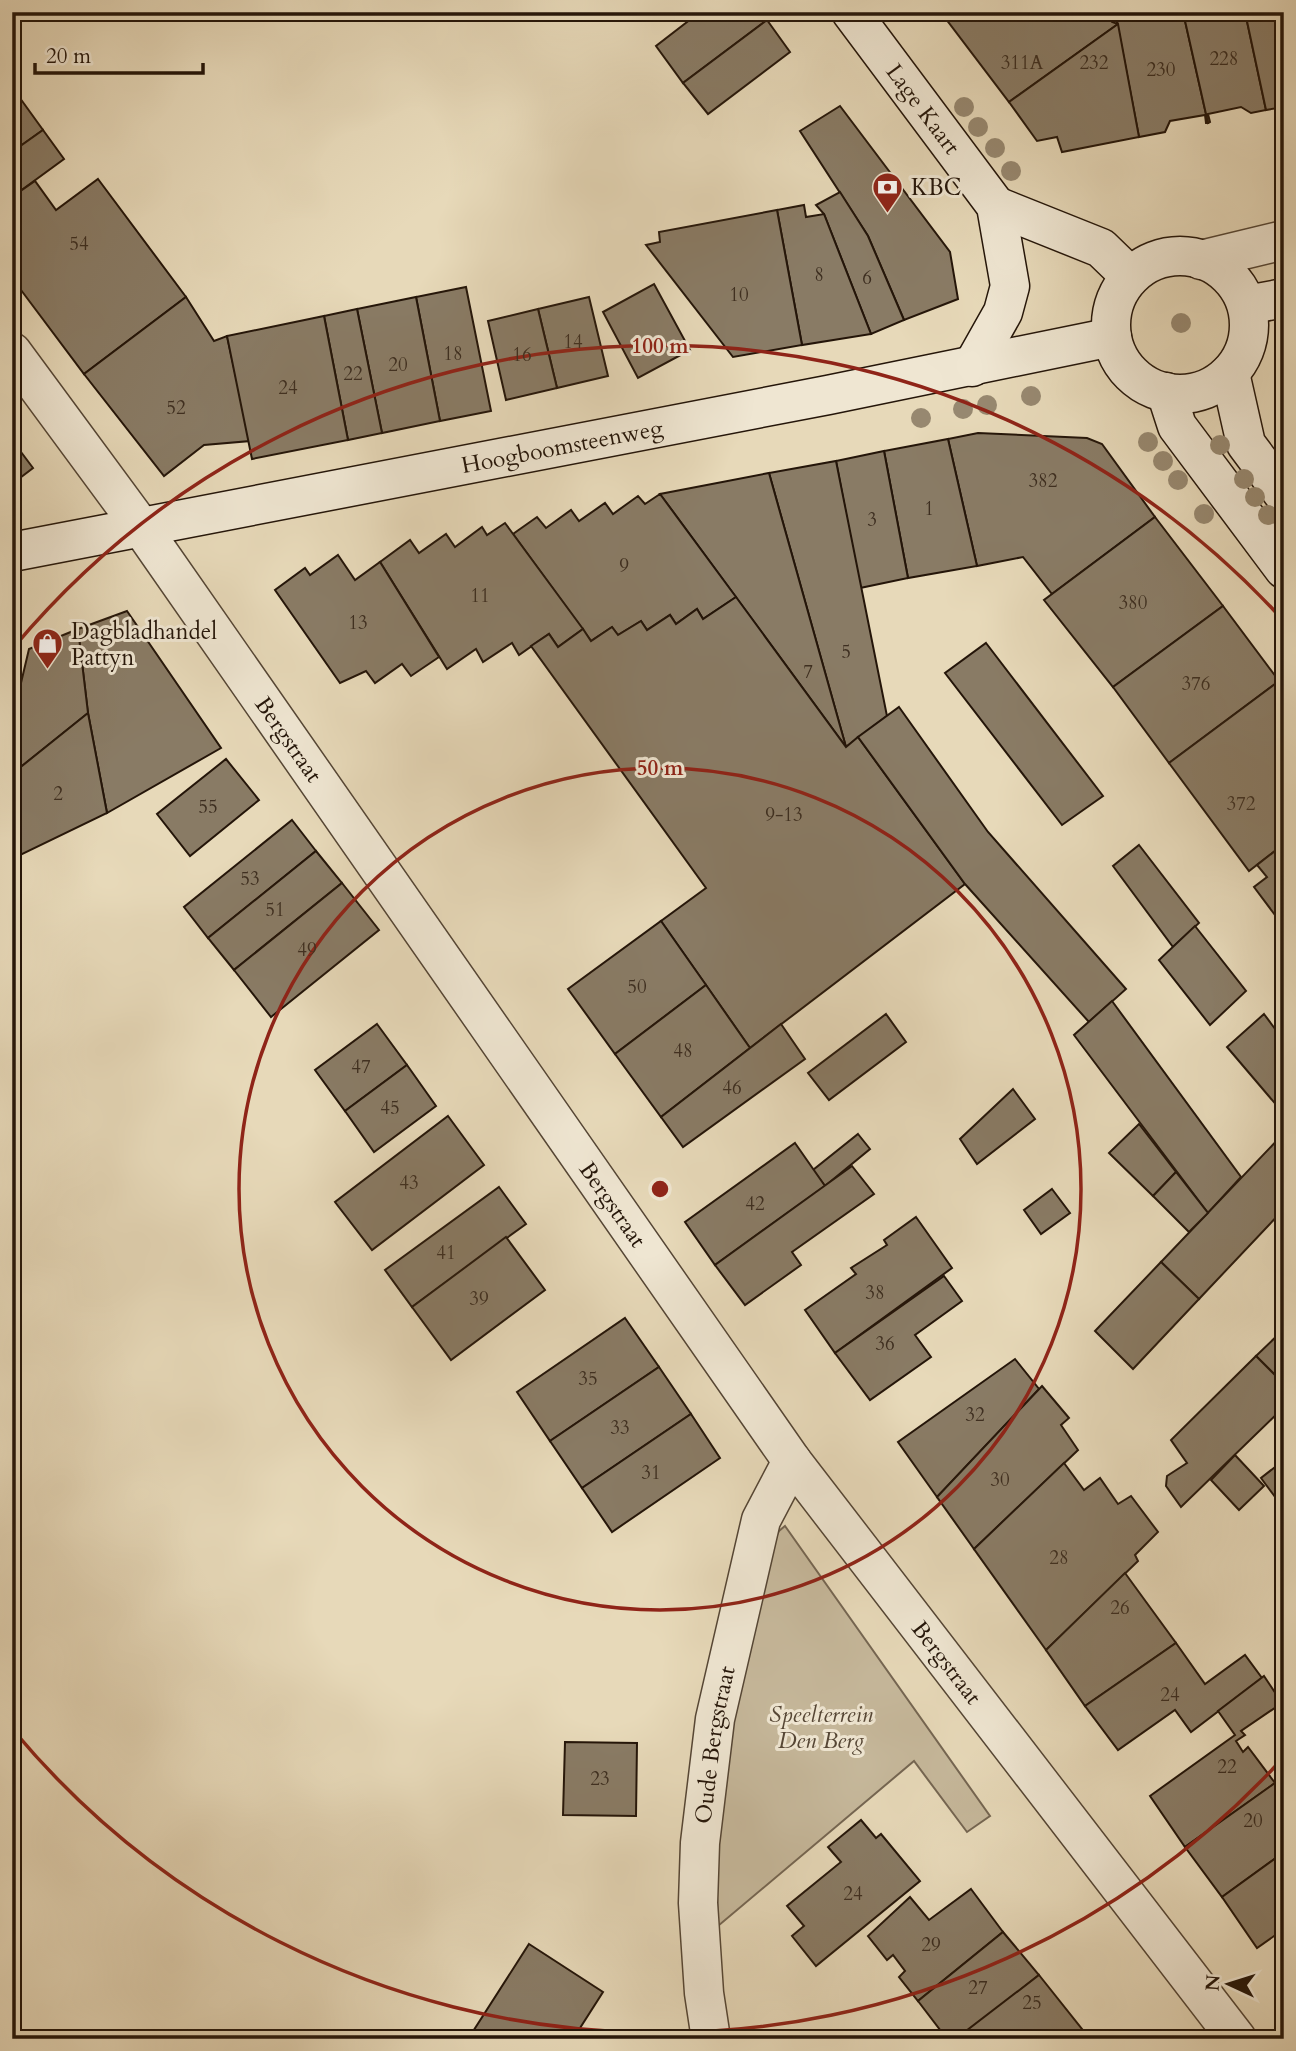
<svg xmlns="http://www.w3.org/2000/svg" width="1296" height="2051" viewBox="0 0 1296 2051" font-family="Cardo,serif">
	<rect width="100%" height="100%" fill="#e7d9b9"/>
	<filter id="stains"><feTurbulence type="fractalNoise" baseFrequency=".00286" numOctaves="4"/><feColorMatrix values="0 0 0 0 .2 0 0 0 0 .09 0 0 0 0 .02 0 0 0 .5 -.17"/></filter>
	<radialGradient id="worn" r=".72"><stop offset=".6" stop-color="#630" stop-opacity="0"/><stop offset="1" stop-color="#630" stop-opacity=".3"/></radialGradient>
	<!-- green -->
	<path fill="#c6b89b" stroke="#756652" stroke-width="2" d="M 785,1526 L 990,1816 L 967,1832 L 914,1761 L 718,1926 L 716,1868 L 733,1722 L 773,1542 L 779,1531 Z"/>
	<!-- building -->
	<g fill="#897b65" stroke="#241509" stroke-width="2">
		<path d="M 700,12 L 761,12 L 767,20 L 683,83 L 656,46 Z"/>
		<path d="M 946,12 L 1105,12 L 1112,22 L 1118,24 L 1009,102 L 943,15 Z"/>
		<path d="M 1115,12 L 1183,12 L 1208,123 L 1206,123 L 1205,115 L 1170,121 L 1165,132 L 1139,137 Z"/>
		<path d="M 1183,12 L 1245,12 L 1266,110 L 1251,113 L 1241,107 L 1208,114 L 1210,122 L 1208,123 Z"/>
		<path d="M 1245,12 L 1284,12 L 1284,107 L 1266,110 Z"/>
		<path d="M 767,20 L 790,52 L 708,114 L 683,83 Z"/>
		<path d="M 1118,24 L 1139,137 L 1062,152 L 1057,137 L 1037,141 L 1009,102 Z"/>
		<path d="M 12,87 L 43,130 L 12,152 Z"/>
		<path d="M 840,106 L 950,252 L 958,299 L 904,320 L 868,236 L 800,131 Z"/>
		<path d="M 43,130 L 64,159 L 12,197 L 12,152 Z"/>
		<path d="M 98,179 L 186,297 L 84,374 L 12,278 L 12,197 L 35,181 L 56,210 Z"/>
		<path d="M 840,192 L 868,236 L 904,320 L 871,334 L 824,214 L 816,205 Z"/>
		<path d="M 804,205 L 806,217 L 824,214 L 871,334 L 802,345 L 777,210 Z"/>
		<path d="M 777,210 L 802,345 L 733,357 L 646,245 L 660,242 L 659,232 Z"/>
		<path d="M 654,284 L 690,350 L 638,378 L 603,312 Z"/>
		<path d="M 466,287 L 491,411 L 440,421 L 416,297 Z"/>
		<path d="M 186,297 L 214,341 L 227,336 L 250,441 L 204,445 L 164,476 L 84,374 Z"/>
		<path d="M 416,297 L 440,421 L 382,433 L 357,309 Z"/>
		<path d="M 589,297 L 608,376 L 557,388 L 538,309 Z"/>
		<path d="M 357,309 L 382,433 L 348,440 L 324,316 Z"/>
		<path d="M 538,309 L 557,388 L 506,400 L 488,321 Z"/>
		<path d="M 324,316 L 348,440 L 252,459 L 227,336 Z"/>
		<path d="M 978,433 L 1087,438 L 1102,444 L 1155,517 L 1052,594 L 1023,557 L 977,566 L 948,439 Z"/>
		<path d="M 948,439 L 977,566 L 908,578 L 884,451 Z"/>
		<path d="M 12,440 L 33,468 L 12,484 Z"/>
		<path d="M 884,451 L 908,578 L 860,588 L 836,461 Z"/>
		<path d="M 836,461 L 887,716 L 846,747 L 769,473 Z"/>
		<path d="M 769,473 L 846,747 L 660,494 Z"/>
		<path d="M 660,494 L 736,597 L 703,619 L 697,609 L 676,624 L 670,615 L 647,630 L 641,621 L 618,635 L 612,627 L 591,641 L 513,534 L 537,517 L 546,528 L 571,510 L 579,521 L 605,503 L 613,514 L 638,496 L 645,504 Z"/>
		<path d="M 1155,517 L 1223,606 L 1113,687 L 1044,600 Z"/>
		<path d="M 505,523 L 583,629 L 558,647 L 549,634 L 519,655 L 512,643 L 483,662 L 476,649 L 447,669 L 380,562 L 410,540 L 419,553 L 446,534 L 455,547 L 482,527 L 487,535 Z"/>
		<path d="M 338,555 L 355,580 L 380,562 L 439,657 L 411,676 L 402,664 L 375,683 L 366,671 L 340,683 L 275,590 L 305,568 L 310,575 Z"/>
		<path d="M 736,597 L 846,747 L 858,737 L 965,884 L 750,1048 L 661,921 L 706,888 L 531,646 L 549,634 L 558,647 L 583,629 L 591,641 L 612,627 L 618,635 L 641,621 L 647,630 L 670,615 L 676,624 L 697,609 L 703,619 Z"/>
		<path d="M 1223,606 L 1279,681 L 1169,763 L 1113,687 Z"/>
		<path d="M 127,611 L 221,748 L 107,813 L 88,713 L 78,629 Z"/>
		<path d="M 78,629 L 88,713 L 12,774 L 12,721 L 29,649 Z"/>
		<path d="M 986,643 L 1103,796 L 1062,825 L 945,673 Z"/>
		<path d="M 1279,681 L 1284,687 L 1284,844 L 1249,871 L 1169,763 Z"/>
		<path d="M 899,707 L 988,832 L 1126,989 L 1089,1022 L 965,884 L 858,737 Z"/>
		<path d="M 88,713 L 107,813 L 12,859 L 12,774 Z"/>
		<path d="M 226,759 L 259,800 L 190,856 L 157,814 Z"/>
		<path d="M 292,820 L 316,851 L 208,938 L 184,907 Z"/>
		<path d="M 1284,844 L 1284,927 L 1254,887 L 1267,877 L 1257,865 Z"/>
		<path d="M 1139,845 L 1199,923 L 1173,947 L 1113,866 Z"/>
		<path d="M 316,851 L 342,883 L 234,970 L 208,938 Z"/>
		<path d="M 342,883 L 379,930 L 271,1017 L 234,970 Z"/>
		<path d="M 661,921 L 706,985 L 615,1054 L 568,989 Z"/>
		<path d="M 1195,926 L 1246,991 L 1210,1025 L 1159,960 Z"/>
		<path d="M 706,985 L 750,1048 L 661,1117 L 615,1054 Z"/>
		<path d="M 1112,1001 L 1241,1177 L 1208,1213 L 1074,1035 Z"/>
		<path d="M 886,1014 L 906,1042 L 829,1100 L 808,1073 Z"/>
		<path d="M 1264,1014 L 1284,1041 L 1284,1114 L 1227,1047 Z"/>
		<path d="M 377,1024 L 407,1065 L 345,1111 L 315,1070 Z"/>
		<path d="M 781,1024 L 805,1059 L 683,1147 L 661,1117 Z"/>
		<path d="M 407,1065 L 436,1106 L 374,1152 L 345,1111 Z"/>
		<path d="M 1013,1089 L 1035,1119 L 977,1164 L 960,1139 Z"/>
		<path d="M 448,1116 L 484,1165 L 372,1250 L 335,1202 Z"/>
		<path d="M 1139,1124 L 1176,1172 L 1153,1196 L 1109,1153 Z"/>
		<path d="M 1284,1133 L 1284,1209 L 1199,1299 L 1161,1262 Z"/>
		<path d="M 858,1134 L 870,1149 L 825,1186 L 813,1170 Z"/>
		<path d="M 795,1143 L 825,1186 L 715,1265 L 685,1222 Z"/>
		<path d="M 852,1166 L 874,1194 L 792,1252 L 801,1265 L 745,1305 L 715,1265 Z"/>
		<path d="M 1176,1172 L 1208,1213 L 1189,1232 L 1153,1196 Z"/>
		<path d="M 499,1187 L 526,1224 L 412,1307 L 385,1270 Z"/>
		<path d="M 1052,1189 L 1070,1213 L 1041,1234 L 1024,1210 Z"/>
		<path d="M 916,1217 L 952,1268 L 835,1353 L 805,1310 L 856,1274 L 851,1268 L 887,1245 L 884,1240 Z"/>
		<path d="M 506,1237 L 545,1290 L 451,1360 L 412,1307 Z"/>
		<path d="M 1161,1262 L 1199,1299 L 1133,1369 L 1095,1331 Z"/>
		<path d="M 944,1276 L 962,1301 L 915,1335 L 931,1357 L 870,1400 L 835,1353 Z"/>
		<path d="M 625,1318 L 659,1367 L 550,1441 L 517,1392 Z"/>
		<path d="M 1284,1329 L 1284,1384 L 1256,1356 Z"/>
		<path d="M 1256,1356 L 1284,1384 L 1284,1407 L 1181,1507 L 1166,1486 L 1167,1476 L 1187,1463 L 1171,1440 Z"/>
		<path d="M 1015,1359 L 1039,1389 L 937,1497 L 898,1442 Z"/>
		<path d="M 659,1367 L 691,1414 L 582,1488 L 550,1441 Z"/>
		<path d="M 1042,1386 L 1069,1418 L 1061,1425 L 1078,1450 L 974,1549 L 937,1497 Z"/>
		<path d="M 691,1414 L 720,1458 L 612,1532 L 582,1488 Z"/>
		<path d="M 1235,1455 L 1264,1486 L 1239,1510 L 1211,1480 Z"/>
		<path d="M 1284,1460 L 1284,1509 L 1261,1478 Z"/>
		<path d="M 1064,1463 L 1084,1490 L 1100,1478 L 1118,1504 L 1131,1496 L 1158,1532 L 1135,1555 L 1138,1561 L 1046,1650 L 974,1549 Z"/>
		<path d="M 1125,1573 L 1176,1643 L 1085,1706 L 1046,1650 Z"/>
		<path d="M 1176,1643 L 1205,1684 L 1245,1655 L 1262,1678 L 1191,1732 L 1175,1710 L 1118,1750 L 1085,1706 Z"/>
		<path d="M 1264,1676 L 1282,1703 L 1241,1731 L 1245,1735 L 1236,1741 L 1243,1752 L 1248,1747 L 1275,1783 L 1185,1847 L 1150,1796 L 1235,1735 L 1218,1711 Z"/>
		<path d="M 565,1742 L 637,1743 L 636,1816 L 563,1815 Z"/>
		<path d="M 1275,1783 L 1284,1794 L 1284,1852 L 1222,1897 L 1185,1847 Z"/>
		<path d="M 861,1820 L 876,1838 L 881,1834 L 920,1881 L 816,1966 L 792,1936 L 804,1926 L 787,1906 L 841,1862 L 828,1847 Z"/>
		<path d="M 1284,1852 L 1284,1929 L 1257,1948 L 1222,1897 Z"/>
		<path d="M 971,1889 L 1003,1932 L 918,2001 L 899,1977 L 905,1971 L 893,1955 L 887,1960 L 868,1936 L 910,1897 L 929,1920 Z"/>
		<path d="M 1003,1932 L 1039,1975 L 958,2039 L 947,2039 L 918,2001 Z"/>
		<path d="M 529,1944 L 603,1992 L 573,2039 L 474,2039 L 470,2036 Z"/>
		<path d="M 1039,1975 L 1086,2034 L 1080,2039 L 972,2039 L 966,2031 Z"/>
	</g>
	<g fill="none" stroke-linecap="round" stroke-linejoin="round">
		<defs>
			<g id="street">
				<path d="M 1201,260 L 1284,240"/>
				<path id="s1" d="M 12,352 L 141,527 L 792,1461 L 1237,2039"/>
				<path id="s2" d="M 711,2039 L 704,1993 L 698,1903 L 700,1843 L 715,1719 L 761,1520 L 792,1461"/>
			</g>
			<g id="secondary">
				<path id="s3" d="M 851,12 L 996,206 L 1010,286 L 1003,312 L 972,367"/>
				<path d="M 996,206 L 1101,248 L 1130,276"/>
				<circle cx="1180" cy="325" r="69"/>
				<path d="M 1247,305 L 1284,298"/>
				<path d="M 1230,373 L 1246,444 L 1284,495"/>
				<path d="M 1166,392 L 1177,426 L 1284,569"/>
				<path id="s4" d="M 12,552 L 828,395 L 1112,337"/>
			</g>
		</defs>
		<!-- street casing -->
		<use href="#street" stroke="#554635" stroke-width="41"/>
		<!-- secondary casing -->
		<use href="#secondary" stroke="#241509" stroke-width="41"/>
		<!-- street -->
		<use href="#street" stroke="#efe6d2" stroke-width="38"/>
		<!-- secondary -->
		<use href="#secondary" stroke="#efe6d2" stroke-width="38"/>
	</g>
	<!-- trees -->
	<g fill="#978870">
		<circle cx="964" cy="107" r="10"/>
		<circle cx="978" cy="127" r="10"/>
		<circle cx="995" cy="148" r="10"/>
		<circle cx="1011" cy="171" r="10"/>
		<circle cx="1181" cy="323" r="10"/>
		<circle cx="1031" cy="396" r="10"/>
		<circle cx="987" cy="405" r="10"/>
		<circle cx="963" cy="409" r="10"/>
		<circle cx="921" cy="418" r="10"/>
		<circle cx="1148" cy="442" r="10"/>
		<circle cx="1220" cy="445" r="10"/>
		<circle cx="1163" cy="461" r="10"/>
		<circle cx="1244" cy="479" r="10"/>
		<circle cx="1178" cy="480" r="10"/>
		<circle cx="1255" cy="497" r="10"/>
		<circle cx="1204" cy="514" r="10"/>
		<circle cx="1268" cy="515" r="10"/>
	</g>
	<!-- distance rings -->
	<g fill="none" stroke="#8f2418" stroke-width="3.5">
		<circle cx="660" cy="1189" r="421"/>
		<path d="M1282 1759A843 843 0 0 1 14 1731M14 647A843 843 0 0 1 1282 619"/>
	</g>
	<!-- icons -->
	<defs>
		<symbol id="bank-pin" viewBox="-11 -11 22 30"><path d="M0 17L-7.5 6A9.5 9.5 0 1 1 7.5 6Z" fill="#8f2418" stroke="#efe6d2"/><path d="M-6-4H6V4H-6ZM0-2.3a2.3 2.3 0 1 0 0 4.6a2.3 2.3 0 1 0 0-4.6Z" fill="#fff"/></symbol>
		<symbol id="shop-pin" viewBox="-11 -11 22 30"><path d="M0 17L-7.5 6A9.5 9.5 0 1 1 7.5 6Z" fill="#8f2418" stroke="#efe6d2"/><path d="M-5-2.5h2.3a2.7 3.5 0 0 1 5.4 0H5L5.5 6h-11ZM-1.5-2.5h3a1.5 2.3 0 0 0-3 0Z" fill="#fff"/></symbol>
	</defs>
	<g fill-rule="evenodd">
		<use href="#bank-pin" x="870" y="170" width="35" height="47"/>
		<use href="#shop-pin" x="30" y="626" width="35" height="47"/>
	</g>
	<g text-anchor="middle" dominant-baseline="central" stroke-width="6" stroke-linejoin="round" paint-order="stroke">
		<!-- number labels -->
		<g font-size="19" fill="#3d2e20">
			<text x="1224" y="59">228</text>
			<text x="1022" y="63">311A</text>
			<text x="1094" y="63">232</text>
			<text x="1161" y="70">230</text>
			<text x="79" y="244">54</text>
			<text x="819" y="275">8</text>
			<text x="867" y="278">6</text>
			<text x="739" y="295">10</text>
			<text x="573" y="342">14</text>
			<text x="453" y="354">18</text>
			<text x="522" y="355">16</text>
			<text x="398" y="365">20</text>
			<text x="353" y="374">22</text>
			<text x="288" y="388">24</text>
			<text x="176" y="408">52</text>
			<text x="1043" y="481">382</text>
			<text x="929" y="509">1</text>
			<text x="872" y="520">3</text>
			<text x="624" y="566">9</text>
			<text x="480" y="596">11</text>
			<text x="1133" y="603">380</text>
			<text x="358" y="623">13</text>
			<text x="846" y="652">5</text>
			<text x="808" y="672">7</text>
			<text x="1196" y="684">376</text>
			<text x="58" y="794">2</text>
			<text x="1241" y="804">372</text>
			<text x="208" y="807">55</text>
			<text x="784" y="815">9-13</text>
			<text x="250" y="879">53</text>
			<text x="275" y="910">51</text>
			<text x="307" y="950">49</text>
			<text x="637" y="987">50</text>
			<text x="683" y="1051">48</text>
			<text x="361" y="1067">47</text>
			<text x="732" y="1088">46</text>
			<text x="390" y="1108">45</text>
			<text x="409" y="1183">43</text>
			<text x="755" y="1204">42</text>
			<text x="446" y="1253">41</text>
			<text x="875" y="1293">38</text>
			<text x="479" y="1299">39</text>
			<text x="885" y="1344">36</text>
			<text x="588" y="1379">35</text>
			<text x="975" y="1415">32</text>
			<text x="620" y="1428">33</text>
			<text x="651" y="1473">31</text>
			<text x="1000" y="1480">30</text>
			<text x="1059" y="1558">28</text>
			<text x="1120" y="1608">26</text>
			<text x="1170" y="1695">24</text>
			<text x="1227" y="1767">22</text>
			<text x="600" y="1779">23</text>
			<text x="1253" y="1821">20</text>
			<text x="853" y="1894">24</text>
			<text x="931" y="1945">29</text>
			<text x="978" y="1988">27</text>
			<text x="1032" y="2003">25</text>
		</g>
		<!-- street labels -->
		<g font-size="23" fill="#241509" stroke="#efe6d2">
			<text stroke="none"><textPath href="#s3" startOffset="121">Lage Kaart</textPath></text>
			<text stroke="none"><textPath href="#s4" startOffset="560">Hoogboomsteenweg</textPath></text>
			<text stroke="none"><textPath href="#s1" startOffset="476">Bergstraat</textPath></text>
			<text stroke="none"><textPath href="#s1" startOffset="1043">Bergstraat</textPath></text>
			<text stroke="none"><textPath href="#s1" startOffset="1610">Bergstraat</textPath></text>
			<text stroke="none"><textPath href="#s2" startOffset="296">Oude Bergstraat</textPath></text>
		</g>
		<!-- poi labels -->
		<g font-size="23" fill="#241509" stroke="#efe6d2" text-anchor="start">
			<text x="911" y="187">KBC</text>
			<text x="71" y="631">Dagbladhandel<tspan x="71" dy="26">Pattyn</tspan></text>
		</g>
		<!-- park labels -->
		<g font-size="23" font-style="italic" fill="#554635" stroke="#efe6d2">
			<text x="821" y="1714">Speelterrein<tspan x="821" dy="26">Den Berg</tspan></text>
		</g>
	</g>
	<circle cx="660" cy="1189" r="10" fill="#8f2418" stroke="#efe6d2" stroke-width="3.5"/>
	<g font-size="21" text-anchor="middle" font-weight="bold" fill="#8f2418" stroke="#efe6d2" stroke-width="6" stroke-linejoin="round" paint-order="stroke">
		<text x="660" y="353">100 m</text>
		<text x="660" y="775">50 m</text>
	</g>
	<!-- margin -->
	<rect width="1296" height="2051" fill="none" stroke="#e7d9b9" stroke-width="42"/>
	<rect x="14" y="14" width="1268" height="2023" fill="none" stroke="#241509" stroke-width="3.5"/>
	<rect x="21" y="21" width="1254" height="2009" fill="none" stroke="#241509" stroke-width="2"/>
	<!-- north arrow -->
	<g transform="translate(1229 1984) rotate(274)" stroke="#efe6d2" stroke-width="5" paint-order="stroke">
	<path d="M0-5L12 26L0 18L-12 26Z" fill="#241509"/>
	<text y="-10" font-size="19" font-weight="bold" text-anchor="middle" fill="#241509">N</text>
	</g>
	<!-- scale -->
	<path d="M35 63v10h168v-10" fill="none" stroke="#241509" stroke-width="3.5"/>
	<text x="46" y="63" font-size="21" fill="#241509" stroke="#efe6d2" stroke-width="5" paint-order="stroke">20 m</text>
	<rect width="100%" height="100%" filter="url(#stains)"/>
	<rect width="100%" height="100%" fill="url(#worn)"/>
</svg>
